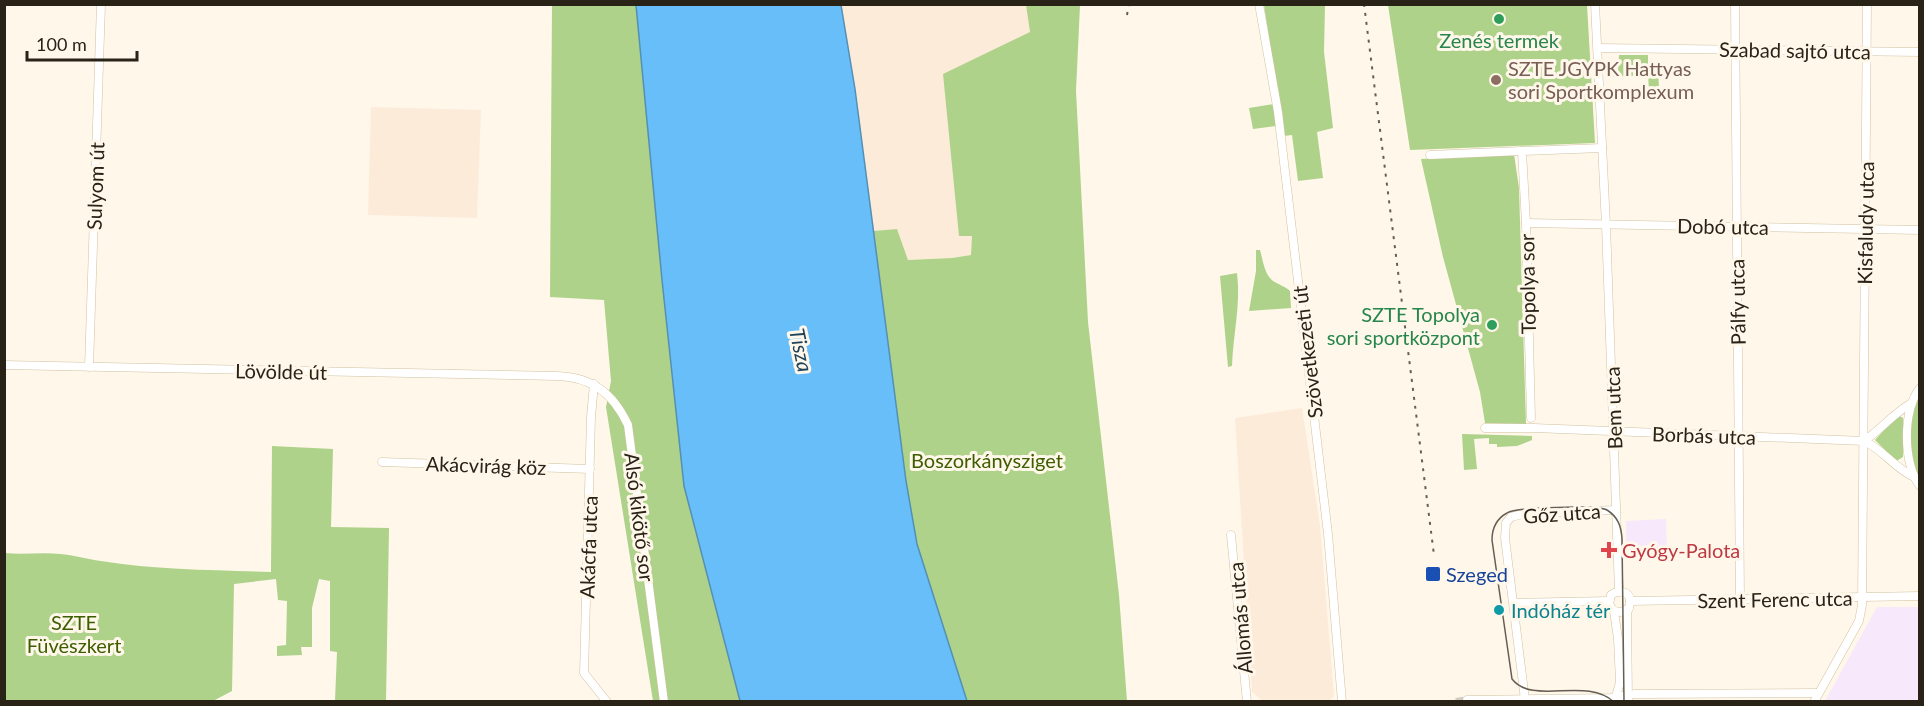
<svg xmlns="http://www.w3.org/2000/svg" width="1924" height="706" viewBox="0 0 1924 706" font-family="Lato,sans-serif">
	<rect width="100%" height="100%" fill="#fff7ea"/>
	<!-- industrial -->
	<g fill="#fdebda">
		<path d="M 841,5 L 1026,5 L 1030,32 L 959,236 L 972,236 L 971,255 L 953,258 L 908,260 L 897,229 L 873,231 L 855,89 Z"/>
		<path d="M 371,107 L 481,110 L 477,218 L 368,215 Z"/>
		<path d="M 1302,408 L 1320,525 L 1334,696 L 1329,701 L 1263,701 L 1252,692 L 1235,418 Z"/>
	</g>
	<!-- education -->
	<g fill="#f8e8fb">
		<path d="M 1666,519 L 1667,553 L 1626,555 L 1626,521 Z"/>
		<path d="M 1877,607 L 1919,607 L 1919,701 L 1825,701 Z"/>
	</g>
	<!-- green -->
	<g fill="#aed289">
		<path d="M 552,5 L 636,5 L 662,280 L 684,486 L 740,701 L 653,701 L 606,407 L 611,381 L 604,300 L 550,297 Z"/>
		<path d="M 1026,5 L 1080,5 L 1076,91 L 1088,322 L 1119,595 L 1127,701 L 967,701 L 917,544 L 906,481 L 873,231 L 897,229 L 908,260 L 952,258 L 971,255 L 972,236 L 959,236 L 943,74 L 1030,32 Z"/>
		<path d="M 1264,5 L 1325,5 L 1324,52 L 1333,128 L 1317,132 L 1323,178 L 1298,181 L 1292,135 L 1284,136 Z"/>
		<path d="M 1388,5 L 1587,5 L 1595,143 L 1410,150 Z"/>
		<path d="M 1619,55 L 1648,55 L 1648,67 L 1658,67 L 1659,89 L 1649,90 L 1648,75 L 1609,77 L 1608,72 L 1618,71 Z"/>
		<path d="M 1274,104 L 1276,126 L 1253,129 L 1249,108 Z"/>
		<path d="M 1514,154 L 1519,188 L 1526,424 L 1485,423 L 1480,392 L 1443,257 L 1421,159 Z"/>
		<path d="M 1256,250 L 1260,250 C 1263,260 1264,274 1273,281 C 1279,285 1285,286 1290,291 L 1291,308 L 1249,311 L 1256,271 Z"/>
		<path d="M 1237,273 C 1241,304 1233,335 1232,366 L 1228,367 L 1220,276 Z"/>
		<path d="M 1919,388 L 1919,486 L 1912,476 L 1908,423 Z"/>
		<path d="M 1898,415 L 1903,418 L 1903,457 L 1898,460 L 1895,460 L 1875,440 Z"/>
		<path d="M 1462,434 L 1532,436 L 1532,440 L 1517,446 L 1497,447 L 1497,444 L 1489,444 L 1489,438 L 1474,439 L 1477,469 L 1464,470 Z"/>
		<path d="M 272,446 L 333,449 L 331,527 L 389,528 L 386,701 L 335,701 L 337,652 L 330,651 L 330,581 L 319,579 L 312,608 L 312,647 L 301,647 L 302,655 L 277,656 L 277,646 L 286,645 L 287,601 L 278,600 L 276,579 L 234,584 L 232,691 L 213,701 L 5,701 L 5,553 C 23,555 41,552 60,554 C 74,555 87,559 101,561 C 157,570 215,570 271,572 Z"/>
	</g>
	<!-- water -->
	<path fill="#67bef8" stroke="#548fb4" stroke-width="1.5" d="M 636,5 L 841,5 L 855,89 L 906,481 L 917,544 L 967,701 L 740,701 L 684,486 L 662,280 Z"/>
	<g fill="none" stroke-linecap="round" stroke-linejoin="round">
		<!-- minor-tunnel -->
		<path stroke="#d4ccc0" stroke-width="8" stroke-dasharray="8 4" stroke-linecap="butt" d="M 1456,702 L 1467,700"/>
		<defs>
			<g id="minor">
				<path d="M 1259,4 L 1278,112 L 1328,534 L 1342,702"/>
				<path d="M 1595,4 L 1606,225 L 1619,591"/>
				<path d="M 1735,4 L 1740,599"/>
				<path d="M 1599,48 L 1920,52"/>
				<path d="M 1430,155 L 1522,151"/>
				<path d="M 1526,223 L 1920,230"/>
				<path d="M 4,365 L 557,376 C 592,377 613,393 628,425 L 664,702"/>
				<path d="M 89,367 L 101,4"/>
				<path d="M 594,384 L 591,417 L 584,673 L 607,702"/>
				<path d="M 1920,388 C 1902,410 1903,465 1920,486"/>
				<path d="M 1531,418 L 1526,223 L 1522,151 L 1602,148"/>
				<path d="M 1485,428 L 1534,428 L 1864,441 C 1882,449 1894,467 1912,476"/>
				<path d="M 1864,441 C 1881,430 1893,413 1912,403"/>
				<path d="M 382,462 L 590,469"/>
				<path d="M 1231,535 L 1247,702"/>
				<path d="M 1630,601 L 1920,596"/>
				<path d="M 1514,603 L 1609,601"/>
				<path d="M 1614,611 L 1618,639 L 1620,682 L 1615,700"/>
				<path d="M 1467,700 L 1611,698 L 1635,694 L 1818,693"/>
				<path d="M 1525,700 L 1505,538 L 1506,523 L 1511,517 L 1523,514 L 1615,510"/>
				<path d="M 1628,702 L 1627,613 C 1628,610 1630,606 1630,603 C 1631,590 1618,590 1611,595 L 1609,604 L 1614,611 L 1621,612 L 1629,608"/>
				<path d="M 1814,702 L 1859,621 L 1862,605 L 1867,4"/>
			</g>
		</defs>
		<!-- minor casing -->
		<use href="#minor" stroke="#d2c1a1" stroke-width="9"/>
		<!-- minor -->
		<use href="#minor" stroke="#fff" stroke-width="8"/>
		<!-- tram -->
		<path stroke="#665e52" stroke-width="1.5" d="M 1614,702 C 1586,676 1533,706 1512,679 L 1492,540 C 1492,529 1496,519 1507,513 C 1516,507 1598,505 1607,510 C 1618,517 1621,526 1622,538 L 1624,702"/>
		<!-- rail -->
		<g stroke="#665e52" stroke-width="2" stroke-dasharray="3 6" stroke-linecap="butt">
			<path d="M 1364,4 L 1434,555"/>
			<path d="M 1127,15 L 1129,4"/>
		</g>
	</g>
	<!-- markers -->
	<g fill="#2e9e5b" stroke="#fff7ea" stroke-width="2">
		<circle cx="1499" cy="19" r="6"/>
		<circle cx="1492" cy="325" r="6"/>
	</g>
	<circle fill="#8d6e63" stroke="#fff7ea" stroke-width="2" cx="1496" cy="80" r="6"/>
	<path fill="#e0444e" stroke="#fff7ea" stroke-width="2" d="M1606 541h6v6h6v6h-6v6h-6v-6h-6v-6h6z"/>
	<rect fill="#1a4fb4" stroke="#fff7ea" stroke-width="2" x="1425" y="566" width="16" height="16" rx="3"/>
	<circle fill="#0f9aa8" stroke="#fff7ea" stroke-width="2" cx="1499" cy="610" r="6"/>
	<g text-anchor="middle" dominant-baseline="central" stroke-width="6" stroke-linejoin="round" paint-order="stroke">
		<!-- leisure labels -->
		<g font-size="20" fill="#27864d" stroke="#fff7ea">
			<text x="1499" y="40">Zenés termek</text>
			<text x="1480" y="314" text-anchor="end">SZTE Topolya<tspan x="1480" dy="23">sori sportközpont</tspan></text>
		</g>
		<!-- street labels -->
		<g font-size="20" fill="#292216" stroke="#fff7ea">
			<text transform="translate(1795 50) rotate(1)">Szabad sajtó utca</text>
			<text transform="translate(95 186) rotate(-88)">Sulyom út</text>
			<text transform="translate(1865 223) rotate(-89)">Kisfaludy utca</text>
			<text transform="translate(1723 226) rotate(1)">Dobó utca</text>
			<text transform="translate(1527 284) rotate(-91)">Topolya sor</text>
			<text transform="translate(1737 302) rotate(-91)">Pálfy utca</text>
			<text transform="translate(1307 352) rotate(-97)">Szövetkezeti út</text>
			<text transform="translate(281 371) rotate(1)">Lövölde út</text>
			<text transform="translate(1613 408) rotate(-92)">Bem utca</text>
			<text transform="translate(1704 435) rotate(2)">Borbás utca</text>
			<text transform="translate(486 465) rotate(2)">Akácvirág köz</text>
			<text transform="translate(1562 513) rotate(-4)">Gőz utca</text>
			<text transform="translate(640 517) rotate(83)">Alsó kikötő sor</text>
			<text transform="translate(588 547) rotate(-88)">Akácfa utca</text>
			<text transform="translate(1775 599) rotate(-1)">Szent Ferenc utca</text>
			<text transform="translate(1240 618) rotate(-95)">Állomás utca</text>
		</g>
		<!-- education labels -->
		<g font-size="20" fill="#785e54" stroke="#fff7ea" text-anchor="start">
			<text x="1508" y="68">SZTE JGYPK Hattyas<tspan x="1508" dy="23">sori Sportkomplexum</tspan></text>
		</g>
		<!-- park labels -->
		<g font-size="20" fill="#3c5e00" stroke="#fff7ea">
			<text x="987" y="460">Boszorkánysziget</text>
			<text x="74" y="622">SZTE<tspan x="74" dy="23">Füvészkert</tspan></text>
		</g>
		<!-- health labels -->
		<g font-size="20" fill="#be3a42" stroke="#fff7ea" text-anchor="start">
			<text x="1622" y="550">Gyógy-Palota</text>
		</g>
		<!-- transit labels -->
		<g font-size="20" fill="#164399" stroke="#fff7ea" text-anchor="start">
			<text x="1446" y="574">Szeged</text>
		</g>
		<!-- culture labels -->
		<g font-size="20" fill="#0d838f" stroke="#fff7ea" text-anchor="start">
			<text x="1511" y="610">Indóház tér</text>
		</g>
		<!-- water labels -->
		<g font-size="21" font-style="italic" fill="#1e435b" stroke="#fff7ea">
			<text transform="translate(802 350) rotate(78)">Tisza</text>
		</g>
	</g>
	<!-- border -->
	<rect width="1924" height="706" fill="none" stroke="#292216" stroke-width="12"/>
	<!-- scale -->
	<path d="M27 51v9h110v-9" fill="none" stroke="#292216" stroke-width="3"/>
	<text x="36" y="51" font-size="18" fill="#292216" stroke="#fff7ea" stroke-width="4.5" paint-order="stroke">100 m</text>
</svg>
